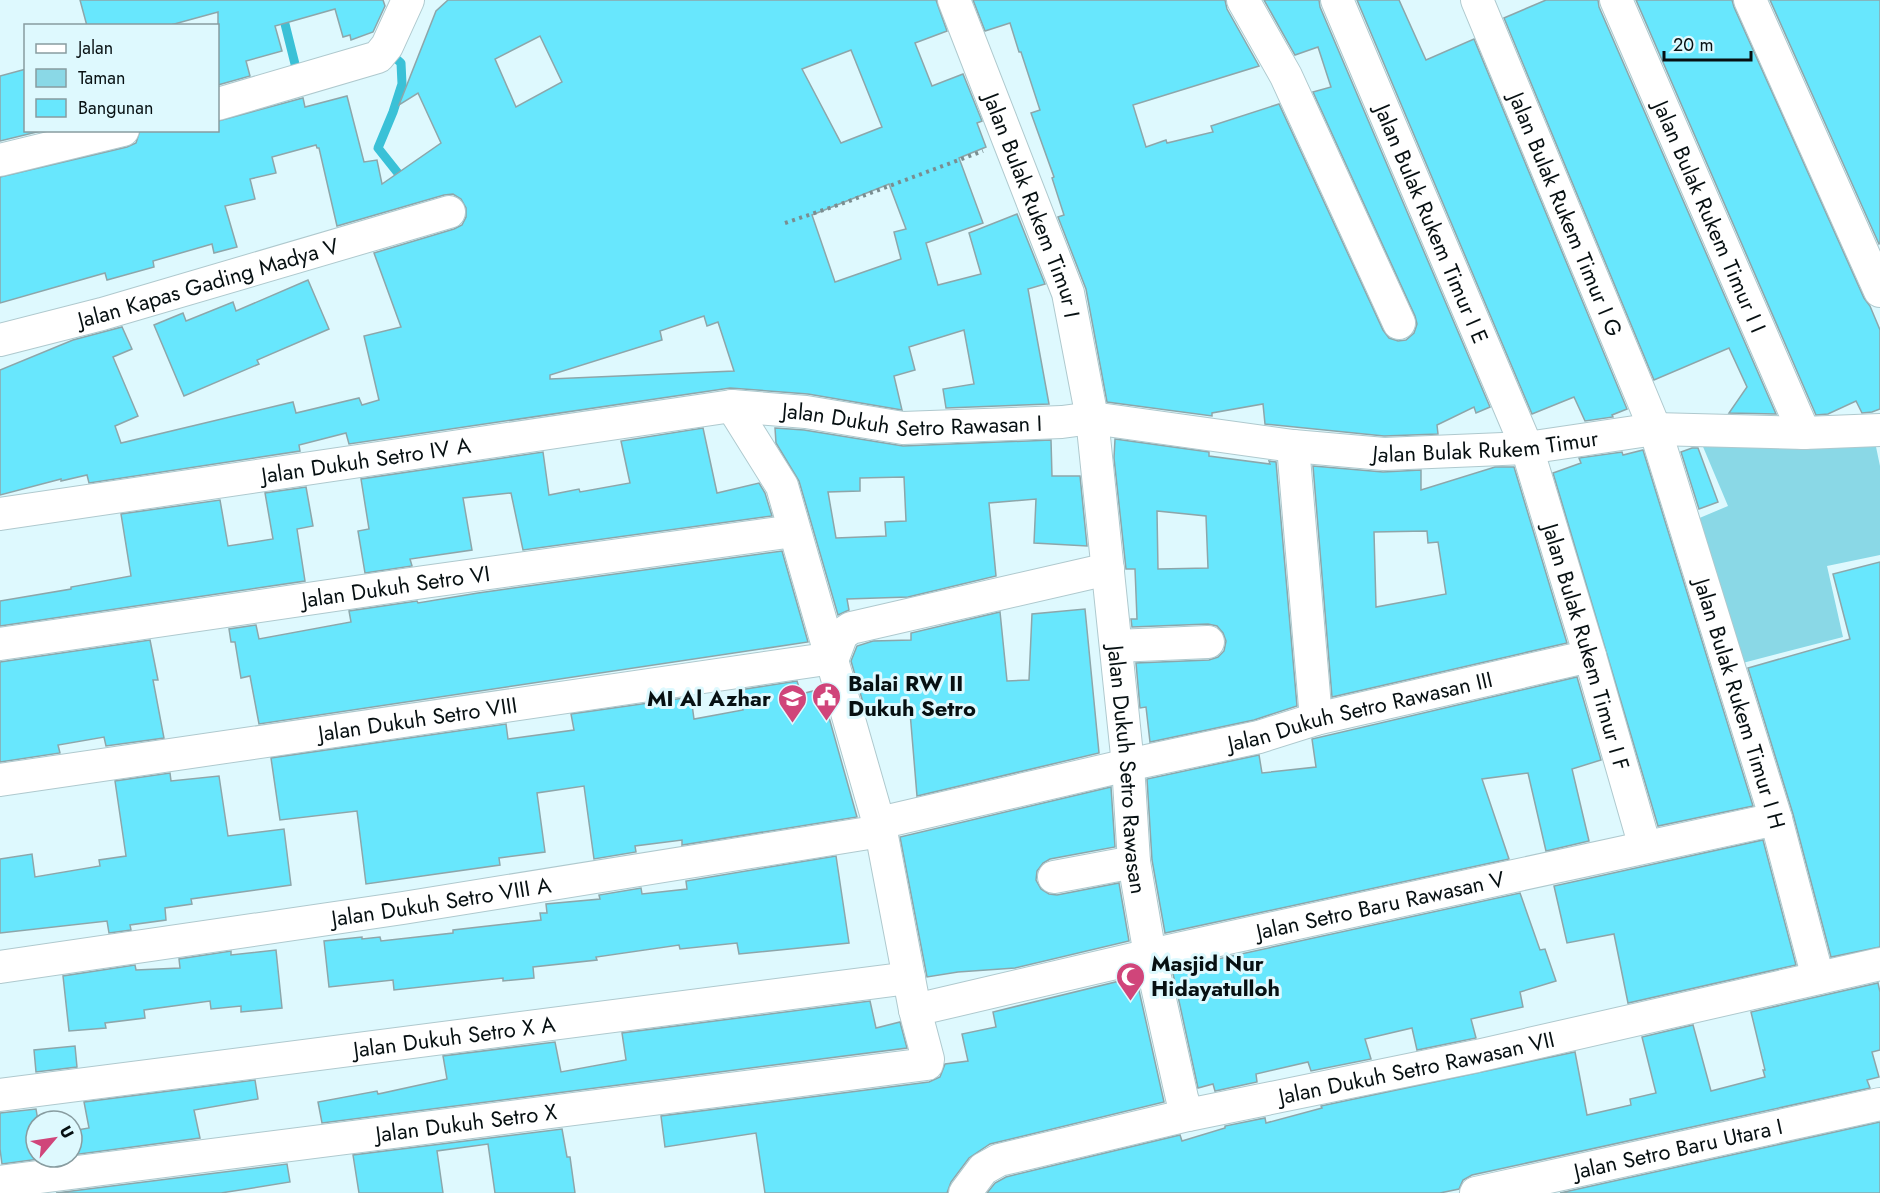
<svg xmlns="http://www.w3.org/2000/svg" width="1880" height="1193" viewBox="0 0 1880 1193" font-family="Jost,sans-serif">
	<rect width="100%" height="100%" fill="#def9fe"/>
	<!-- green -->
	<path fill="#8ad8e6" d="M 1701,442 L 1875,442 L 1880,466 L 1880,555 L 1827,566 L 1843,637 L 1735,665 L 1690,522 L 1728,506 Z"/>
	<g fill="none" stroke-linecap="round" stroke-linejoin="round">
		<!-- stream -->
		<g stroke="#3ac1d7" stroke-width="9">
			<path d="M 279,0 L 297,72 L 302,70"/>
			<path d="M 391,54 L 401,63 L 402,84 L 393,112 L 378,148 L 405,182"/>
		</g>
	</g>
	<!-- building -->
	<g fill="#68e7fd" stroke="#8da6aa" stroke-width="1.5" fill-rule="evenodd">
		<path d="M 80,0 L 383,0 L 385,6 L 373,32 L 351,40 L 350,35 L 343,37 L 335,9 L 275,26 L 282,51 L 246,61 L 250,76 L 218,85 L 218,12 L 167,26 L 87,26 Z"/>
		<path d="M 448,0 L 936,0 L 947,31 L 915,43 L 932,86 L 963,74 L 982,121 L 977,123 L 986,147 L 959,158 L 983,223 L 926,243 L 938,285 L 981,274 L 969,233 L 1017,214 L 1045,284 L 1028,289 L 1049,404 L 946,408 L 943,389 L 974,384 L 964,330 L 909,347 L 915,370 L 894,376 L 902,410 L 808,394 L 730,388 L 349,444 L 346,433 L 299,445 L 300,451 L 89,483 L 87,475 L 61,481 L 61,479 L 0,495 L 0,370 L 73,340 L 122,327 L 132,349 L 113,357 L 138,416 L 115,426 L 121,443 L 293,402 L 296,413 L 359,398 L 362,405 L 379,400 L 364,336 L 401,327 L 374,253 L 454,229 L 462,225 L 466,217 L 466,208 L 461,199 L 453,194 L 444,195 L 337,226 L 319,148 L 317,148 L 316,145 L 272,157 L 276,173 L 250,179 L 255,199 L 225,206 L 237,247 L 214,253 L 212,244 L 153,261 L 154,267 L 107,280 L 105,273 L 0,303 L 0,177 L 127,147 L 136,143 L 140,130 L 218,130 L 218,121 L 299,99 L 303,98 L 305,107 L 347,96 L 364,162 L 377,160 L 382,184 L 441,143 L 418,93 L 399,105 L 436,11 ZM 540,36 L 562,82 L 516,107 L 495,59 ZM 851,50 L 882,127 L 841,143 L 802,69 ZM 889,184 L 906,229 L 894,232 L 901,259 L 835,282 L 812,215 ZM 704,316 L 707,326 L 718,322 L 734,371 L 550,379 L 550,375 L 662,340 L 660,331 Z"/>
		<path d="M 973,0 L 1225,0 L 1227,9 L 1259,66 L 1133,105 L 1146,147 L 1166,140 L 1167,143 L 1213,132 L 1211,126 L 1279,104 L 1383,330 L 1389,338 L 1398,341 L 1406,340 L 1414,333 L 1417,324 L 1415,316 L 1313,92 L 1331,87 L 1318,47 L 1295,55 L 1264,0 L 1319,0 L 1320,7 L 1490,407 L 1476,413 L 1474,407 L 1437,425 L 1438,434 L 1384,436 L 1265,424 L 1263,404 L 1212,413 L 1212,416 L 1107,402 L 1086,289 L 1058,217 L 1064,215 L 1052,178 L 1054,177 L 1031,113 L 1040,110 L 1021,52 L 1019,52 L 1010,23 L 985,31 Z"/>
		<path d="M 1357,0 L 1399,0 L 1426,60 L 1474,39 L 1627,409 L 1612,415 L 1613,417 L 1585,421 L 1574,397 L 1532,414 Z"/>
		<path d="M 1546,0 L 1598,0 L 1599,7 L 1776,414 L 1729,413 L 1747,387 L 1729,348 L 1654,380 L 1504,18 Z"/>
		<path d="M 1636,0 L 1732,0 L 1734,7 L 1864,298 L 1870,306 L 1880,330 L 1880,409 L 1872,412 L 1862,413 L 1856,401 L 1828,414 L 1816,415 Z"/>
		<path d="M 1770,0 L 1880,0 L 1880,243 L 1879,244 Z"/>
		<path d="M 26,69 L 26,130 L 45,130 L 0,141 L 0,76 Z"/>
		<path d="M 308,280 L 329,329 L 257,360 L 259,364 L 184,396 L 154,325 L 183,313 L 186,321 L 233,302 L 236,311 Z"/>
		<path d="M 703,428 L 717,493 L 759,483 L 765,493 L 772,516 L 523,550 L 511,493 L 463,498 L 472,550 L 410,559 L 412,566 L 365,573 L 358,531 L 369,529 L 361,479 L 543,452 L 549,495 L 579,489 L 580,492 L 630,483 L 621,441 Z"/>
		<path d="M 775,428 L 804,430 L 903,446 L 1051,440 L 1052,476 L 1080,476 L 1087,546 L 1034,543 L 1036,499 L 989,503 L 996,576 L 908,597 L 847,599 L 849,610 L 838,615 L 799,481 L 776,443 ZM 904,477 L 906,521 L 885,522 L 886,536 L 836,538 L 828,492 L 860,491 L 860,478 Z"/>
		<path d="M 1115,439 L 1209,452 L 1209,456 L 1270,464 L 1269,461 L 1276,462 L 1297,706 L 1254,720 L 1150,742 L 1146,707 L 1140,708 L 1136,663 L 1209,660 L 1218,657 L 1224,651 L 1226,641 L 1223,633 L 1217,626 L 1208,624 L 1132,627 L 1131,619 L 1137,619 L 1135,569 L 1126,569 L 1114,458 ZM 1157,511 L 1206,516 L 1208,568 L 1158,569 Z"/>
		<path d="M 1692,448 L 1698,448 L 1718,502 L 1699,509 L 1681,452 Z"/>
		<path d="M 1643,450 L 1753,806 L 1658,826 L 1553,473 L 1581,463 L 1579,458 L 1622,452 L 1623,455 Z"/>
		<path d="M 1313,466 L 1383,472 L 1421,470 L 1421,490 L 1495,467 L 1514,467 L 1567,643 L 1332,697 ZM 1427,531 L 1428,543 L 1438,542 L 1446,594 L 1376,607 L 1374,532 Z"/>
		<path d="M 306,487 L 313,526 L 297,529 L 305,581 L 0,626 L 0,601 L 71,589 L 71,587 L 131,576 L 121,514 L 220,500 L 228,546 L 273,539 L 265,493 Z"/>
		<path d="M 782,551 L 808,642 L 259,724 L 250,676 L 241,678 L 235,642 L 231,642 L 229,629 L 256,625 L 259,639 L 351,622 L 349,611 L 417,601 L 418,603 L 478,593 Z"/>
		<path d="M 1880,562 L 1880,947 L 1831,957 L 1793,814 L 1748,668 L 1850,639 L 1833,574 Z"/>
		<path d="M 1085,609 L 1099,753 L 917,796 L 910,712 L 866,713 L 851,661 L 857,646 L 873,641 L 911,640 L 911,633 L 1000,612 L 1007,681 L 1029,680 L 1032,614 Z"/>
		<path d="M 150,640 L 158,680 L 153,680 L 164,738 L 106,746 L 104,737 L 58,745 L 60,753 L 0,762 L 0,662 Z"/>
		<path d="M 1577,677 L 1601,760 L 1572,769 L 1589,841 L 1546,851 L 1528,773 L 1482,779 L 1509,859 L 1165,933 L 1152,860 L 1147,779 L 1259,755 L 1262,773 L 1316,767 L 1312,739 Z"/>
		<path d="M 797,681 L 801,694 L 821,689 L 857,817 L 682,845 L 682,840 L 635,846 L 636,852 L 594,859 L 584,786 L 537,793 L 545,852 L 499,858 L 500,865 L 366,884 L 357,811 L 280,820 L 271,758 L 506,724 L 508,739 L 574,730 L 571,714 L 691,697 L 694,719 L 743,710 L 739,690 Z"/>
		<path d="M 170,773 L 171,781 L 219,776 L 228,836 L 284,829 L 291,885 L 191,899 L 192,904 L 165,908 L 166,920 L 130,925 L 131,930 L 109,933 L 107,921 L 0,933 L 0,859 L 32,854 L 35,877 L 100,866 L 99,860 L 126,856 L 115,781 Z"/>
		<path d="M 1111,787 L 1115,847 L 1050,859 L 1043,863 L 1037,871 L 1036,880 L 1041,889 L 1049,894 L 1057,895 L 1119,883 L 1129,941 L 1015,968 L 958,972 L 927,977 L 900,837 Z"/>
		<path d="M 1763,840 L 1796,965 L 1628,1003 L 1614,934 L 1567,943 L 1554,886 Z"/>
		<path d="M 836,856 L 849,943 L 739,954 L 737,943 L 680,949 L 679,945 L 596,957 L 597,960 L 533,967 L 534,978 L 503,981 L 503,978 L 394,990 L 393,980 L 329,987 L 324,941 L 362,937 L 362,939 L 380,937 L 381,941 L 453,933 L 453,930 L 541,920 L 540,913 L 547,913 L 546,904 L 600,899 L 599,895 L 641,888 L 642,894 L 687,889 L 686,881 Z"/>
		<path d="M 1520,893 L 1540,950 L 1545,949 L 1556,981 L 1520,992 L 1523,1007 L 1471,1019 L 1476,1038 L 1417,1050 L 1412,1028 L 1365,1039 L 1371,1059 L 1311,1071 L 1308,1062 L 1256,1074 L 1257,1082 L 1215,1091 L 1213,1084 L 1198,1088 L 1172,969 Z"/>
		<path d="M 276,950 L 282,1008 L 241,1012 L 241,1006 L 211,1009 L 210,1001 L 144,1010 L 145,1018 L 105,1023 L 106,1028 L 69,1031 L 63,976 L 135,965 L 136,970 L 180,968 L 179,959 L 231,951 L 231,955 Z"/>
		<path d="M 1136,977 L 1164,1102 L 990,1144 L 969,1158 L 951,1182 L 947,1193 L 765,1193 L 756,1133 L 665,1147 L 661,1116 L 929,1082 L 940,1077 L 945,1064 L 968,1061 L 962,1034 L 996,1027 L 993,1012 Z"/>
		<path d="M 1878,983 L 1880,992 L 1880,1050 L 1872,1052 L 1879,1077 L 1867,1080 L 1870,1088 L 1472,1175 L 1463,1180 L 1459,1189 L 1440,1193 L 987,1193 L 995,1183 L 1006,1177 L 1180,1135 L 1182,1141 L 1225,1128 L 1225,1126 L 1265,1118 L 1266,1123 L 1322,1108 L 1321,1106 L 1575,1052 L 1587,1115 L 1631,1105 L 1630,1099 L 1656,1093 L 1642,1037 L 1693,1025 L 1711,1091 L 1765,1077 L 1763,1070 L 1765,1070 L 1751,1012 Z"/>
		<path d="M 870,1001 L 876,1028 L 900,1022 L 907,1048 L 322,1123 L 318,1102 L 377,1091 L 378,1094 L 447,1079 L 443,1056 L 555,1042 L 561,1072 L 626,1060 L 622,1033 Z"/>
		<path d="M 75,1046 L 77,1067 L 36,1072 L 34,1050 Z"/>
		<path d="M 255,1080 L 258,1099 L 194,1110 L 200,1138 L 72,1155 L 72,1131 L 89,1128 L 84,1102 Z"/>
		<path d="M 36,1109 L 38,1121 L 36,1121 L 36,1157 L 54,1157 L 2,1164 L 0,1149 L 0,1113 Z"/>
		<path d="M 1880,1122 L 1880,1193 L 1560,1193 Z"/>
		<path d="M 562,1129 L 567,1157 L 570,1157 L 575,1193 L 495,1193 L 488,1144 L 437,1151 L 443,1193 L 359,1193 L 353,1155 Z"/>
		<path d="M 287,1164 L 290,1182 L 221,1193 L 56,1193 Z"/>
	</g>
	<g fill="none" stroke-linecap="round" stroke-linejoin="round">
		<defs>
			<g id="street">
				<path id="s1" d="M 954,0 L 1068,293 L 1092,418 L 1128,765 L 1134,862 L 1150,955 L 1182,1098 L 1188,1115"/>
				<path d="M 1243,0 L 1286,76 L 1399,323"/>
				<path id="s2" d="M 1337,0 L 1527,448 L 1590,656 L 1645,847"/>
				<path id="s3" d="M 1477,0 L 1655,429 L 1776,819 L 1818,978"/>
				<path id="s4" d="M 1616,0 L 1804,433"/>
				<path d="M 1750,0 L 1880,291"/>
				<path d="M 218,104 L 378,57 L 387,46 L 408,0"/>
				<path d="M 0,160 L 123,130"/>
				<path id="s5" d="M 0,340 L 102,314 L 449,212"/>
				<path d="M 1293,446 L 1316,719"/>
				<path id="s6" d="M 0,514 L 732,406 L 806,412 L 903,428 L 1062,422 L 1092,418 L 1293,446 L 1384,454 L 1527,448 L 1655,429 L 1804,433 L 1880,430"/>
				<path id="s7" d="M 0,644 L 424,582 L 794,531"/>
				<path d="M 1116,646 L 1208,642"/>
				<path id="s8" d="M 0,780 L 833,658 L 842,634 L 851,628 L 1108,569"/>
				<path id="s9" d="M 879,823 L 1132,764 L 1259,737 L 1316,719 L 1590,656"/>
				<path d="M 1054,877 L 1134,862"/>
				<path id="s10" d="M 0,967 L 403,908 L 881,831"/>
				<path id="s11" d="M 915,1010 L 1150,955 L 1776,819"/>
				<path id="s12" d="M 0,1095 L 909,978"/>
				<path id="s13" d="M 0,1182 L 927,1064 L 928,1059 L 915,1010 L 881,831 L 782,486 L 732,406"/>
				<path id="s14" d="M 965,1193 L 983,1169 L 999,1160 L 1188,1115 L 1477,1056 L 1880,964"/>
				<path id="s15" d="M 1476,1193 L 1880,1104"/>
			</g>
		</defs>
		<!-- street casing -->
		<use href="#street" stroke="#afc9ce" stroke-width="34"/>
		<!-- path -->
		<path stroke="#7a8d90" stroke-width="4" stroke-dasharray="3 4.5" stroke-linecap="butt" d="M 785,223 L 841,204 L 983,151"/>
		<!-- street -->
		<use href="#street" stroke="#fff" stroke-width="32"/>
	</g>
	<!-- icons -->
	<defs>
		<symbol id="civic-pin" viewBox="-11 -11 22 30"><path d="M0 17L-7.5 6A9.5 9.5 0 1 1 7.5 6Z" fill="#d0457a" stroke="#def9fe"/><path d="M-.6-6.5H3V-4.5H.6V-3L4-1V1h2V6H-6V1h2V-1L-.6-3ZM-1.2 2.5V6h2.4V2.5Z" fill="#fff"/></symbol>
		<symbol id="school-pin" viewBox="-11 -11 22 30"><path d="M0 17L-7.5 6A9.5 9.5 0 1 1 7.5 6Z" fill="#d0457a" stroke="#def9fe"/><path d="M0-5L7-2L0 1L-7-2ZM-4 1L0 2.5L4 1V4Q0 6-4 4Z" fill="#fff"/></symbol>
		<symbol id="mosque-pin" viewBox="-11 -11 22 30"><path d="M0 17L-7.5 6A9.5 9.5 0 1 1 7.5 6Z" fill="#d0457a" stroke="#def9fe"/><path d="M3.5-4.9A6 6 0 1 0 3.5 4.9A5 5 0 1 1 3.5-4.9Z" fill="#fff"/></symbol>
	</defs>
	<g fill-rule="evenodd">
		<use href="#civic-pin" x="810" y="680" width="33" height="45"/>
		<use href="#school-pin" x="776" y="682" width="33" height="45"/>
		<use href="#mosque-pin" x="1114" y="960" width="33" height="45"/>
	</g>
	<g text-anchor="middle" dominant-baseline="central" stroke-width="6" stroke-linejoin="round" paint-order="stroke">
		<!-- street labels -->
		<g font-size="22" fill="#071012" stroke="#def9fe">
			<text stroke="none"><textPath href="#s1" startOffset="220">Jalan Bulak Rukem Timur I</textPath></text>
			<text stroke="none"><textPath href="#s3" startOffset="232">Jalan Bulak Rukem Timur I G</textPath></text>
			<text stroke="none"><textPath href="#s4" startOffset="236">Jalan Bulak Rukem Timur I I</textPath></text>
			<text stroke="none"><textPath href="#s2" startOffset="243">Jalan Bulak Rukem Timur I E</textPath></text>
			<text stroke="none"><textPath href="#s5" startOffset="216">Jalan Kapas Gading Madya V</textPath></text>
			<text stroke="none"><textPath href="#s6" startOffset="921">Jalan Dukuh Setro Rawasan I</textPath></text>
			<text stroke="none"><textPath href="#s6" startOffset="1498">Jalan Bulak Rukem Timur</textPath></text>
			<text stroke="none"><textPath href="#s6" startOffset="370">Jalan Dukuh Setro IV A</textPath></text>
			<text stroke="none"><textPath href="#s7" startOffset="400">Jalan Dukuh Setro VI</textPath></text>
			<text stroke="none"><textPath href="#s2" startOffset="694">Jalan Bulak Rukem Timur I F</textPath></text>
			<text stroke="none"><textPath href="#s3" startOffset="752">Jalan Bulak Rukem Timur I H</textPath></text>
			<text stroke="none"><textPath href="#s9" startOffset="494">Jalan Dukuh Setro Rawasan III</textPath></text>
			<text stroke="none"><textPath href="#s8" startOffset="422">Jalan Dukuh Setro VIII</textPath></text>
			<text stroke="none"><textPath href="#s1" startOffset="795">Jalan Dukuh Setro Rawasan</textPath></text>
			<text stroke="none"><textPath href="#s10" startOffset="446">Jalan Dukuh Setro VIII A</textPath></text>
			<text stroke="none"><textPath href="#s11" startOffset="477">Jalan Setro Baru Rawasan V</textPath></text>
			<text stroke="none"><textPath href="#s12" startOffset="458">Jalan Dukuh Setro X A</textPath></text>
			<text stroke="none"><textPath href="#s14" startOffset="476">Jalan Dukuh Setro Rawasan VII</textPath></text>
			<text stroke="none"><textPath href="#s13" startOffset="470">Jalan Dukuh Setro X</textPath></text>
			<text stroke="none"><textPath href="#s15" startOffset="207">Jalan Setro Baru Utara I</textPath></text>
		</g>
		<!-- poi labels -->
		<g font-size="22" font-weight="bold" fill="#071012" stroke="#def9fe" text-anchor="start">
			<text x="848" y="683">Balai RW II<tspan x="848" dy="25">Dukuh Setro</tspan></text>
			<text x="771" y="698" text-anchor="end">MI Al Azhar</text>
			<text x="1151" y="963">Masjid Nur<tspan x="1151" dy="25">Hidayatulloh</tspan></text>
		</g>
	</g>
	<!-- legend -->
	<rect x="24" y="24" width="195" height="108" fill="#def9fe" stroke="#889ca0" stroke-width="1.5"/>
	<rect x="36" y="44" width="30" height="9" fill="#ffffff" stroke="#889ca0" stroke-width="1.5"/>
	<text x="78" y="54" font-size="18" fill="#071012">Jalan</text>
	<rect x="36" y="69" width="30" height="18" fill="#8ad8e6" stroke="#889ca0" stroke-width="1.5"/>
	<text x="78" y="84" font-size="18" fill="#071012">Taman</text>
	<rect x="36" y="99" width="30" height="18" fill="#68e7fd" stroke="#889ca0" stroke-width="1.5"/>
	<text x="78" y="114" font-size="18" fill="#071012">Bangunan</text>
	<!-- north arrow -->
	<g transform="translate(54 1139) rotate(61)"><circle r="28" fill="#def9fe" stroke="#889ca0" stroke-width="1.5"/>
	<path d="M0-4.5L10 22L0 15L-10 22Z" fill="#d0457a"/>
	<text y="-9" font-size="16" font-weight="bold" text-anchor="middle" fill="#071012">U</text>
	</g>
	<!-- scale -->
	<path d="M1664 51v9h87v-9" fill="none" stroke="#071012" stroke-width="3"/>
	<text x="1673" y="51" font-size="18" fill="#071012" stroke="#def9fe" stroke-width="4.5" paint-order="stroke">20 m</text>
</svg>
